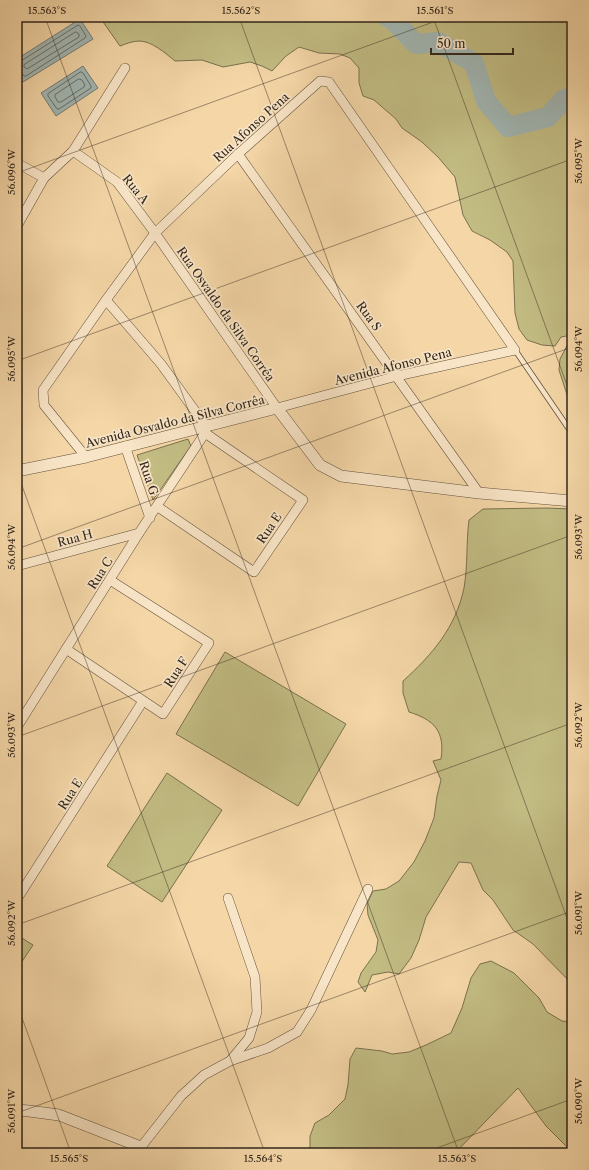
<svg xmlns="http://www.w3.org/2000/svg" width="589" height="1170" viewBox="0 0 589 1170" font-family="'Libre Caslon Text',serif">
	<rect width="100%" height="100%" fill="#f4d6a7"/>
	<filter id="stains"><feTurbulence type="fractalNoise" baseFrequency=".005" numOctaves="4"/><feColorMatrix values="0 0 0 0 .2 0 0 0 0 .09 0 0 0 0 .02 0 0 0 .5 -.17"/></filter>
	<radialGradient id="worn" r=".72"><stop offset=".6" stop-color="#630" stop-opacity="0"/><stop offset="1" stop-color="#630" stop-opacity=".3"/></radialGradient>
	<!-- green -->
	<g fill="#c2bc83" stroke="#7a714f">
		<path d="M 97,17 L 572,17 L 572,335 L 561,337 L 555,346 L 542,345 L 527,340 L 519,329 L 515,313 L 513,261 L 507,252 L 490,240 L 472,231 L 463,215 L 455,177 L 438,157 L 422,142 L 402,128 L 396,119 L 374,100 L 363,96 L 359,83 L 359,68 L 350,58 L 340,54 L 319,53 L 299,47 L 286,56 L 272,71 L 262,66 L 250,62 L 223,67 L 202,60 L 175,61 C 165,53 152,41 139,41 C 133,41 125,44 120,46 L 101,19 Z"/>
		<path d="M 572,336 L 572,410 L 559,370 L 560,359 Z"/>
		<path d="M 188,439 L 191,446 L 153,500 L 137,455 Z"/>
		<path d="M 546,508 L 572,509 L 572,984 L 533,944 L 513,930 L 493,900 L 483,890 L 471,863 L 459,862 L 426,917 L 419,940 L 411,958 L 399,974 L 388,972 L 372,975 L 365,992 L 358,982 L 361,973 L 376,952 L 378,940 L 368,915 L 367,904 L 373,891 L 386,889 L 399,881 L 414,862 L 425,841 L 434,818 L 437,796 L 441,780 L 433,761 L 441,759 C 445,732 435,720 409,712 L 403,693 L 403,681 C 432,655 456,627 464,588 C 468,565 466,543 469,520 L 483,509 Z"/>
		<path d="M 225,652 L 346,724 L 298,806 L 176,734 Z"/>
		<path d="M 167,773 L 222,810 L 162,902 L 107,866 Z"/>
		<path d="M 17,935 L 33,945 L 17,969 Z"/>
		<path d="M 491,961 L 514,973 L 539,998 L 547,1012 L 562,1021 L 572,1022 L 572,1150 L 569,1149 L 546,1126 L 518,1088 L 455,1153 L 310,1153 L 310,1136 L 315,1123 L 329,1115 L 345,1099 L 348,1085 L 350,1059 L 356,1048 L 382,1051 L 392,1054 L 409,1052 L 426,1045 L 451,1033 L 462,1008 L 471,978 L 480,964 Z"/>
	</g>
	<!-- water -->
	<g fill="#a1b6b3" stroke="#747c76">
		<path d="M 80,19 L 93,39 L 23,82 L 17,72 L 17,59 Z"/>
		<path d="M 83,66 L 98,88 L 56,116 L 41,93 Z"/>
	</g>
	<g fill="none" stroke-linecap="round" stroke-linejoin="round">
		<!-- shore -->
		<g stroke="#696e67" stroke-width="1">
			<path d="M 76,32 L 79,34 L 79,37 L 27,69 L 24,67 L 24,65 Z"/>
			<path d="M 17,62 L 21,61 L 78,25 L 80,26 L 86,36 L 85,38 L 26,76 L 24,76 L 20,71 L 17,71"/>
			<path d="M 81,72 L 83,73 L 91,86 L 91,88 L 59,109 L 57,109 L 48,96 L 48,94 Z"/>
			<path d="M 79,79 L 82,80 L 85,85 L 84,87 L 61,102 L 58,102 L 55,97 L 55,95 Z"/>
		</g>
		<!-- river -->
		<path stroke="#a1b6b3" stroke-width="20" d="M 387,17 L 392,19 L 416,44 L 438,42 L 474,63 L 486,101 L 508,127 L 548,117 L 564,99 L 572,97"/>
		<defs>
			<path id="service" d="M 515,350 L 569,429"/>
			<g id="minor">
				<path d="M 73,151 L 117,182 L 155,233 L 277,408 L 397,376 L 515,350 L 329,82 L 320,81 L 238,154 L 155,233 L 106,300 L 43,390 L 44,405 L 86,457"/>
				<path d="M 238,154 L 479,493"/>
				<path d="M 17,163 L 44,178"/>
				<path d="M 17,226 L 44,178 L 73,151 L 125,68"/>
				<path d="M 125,446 L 150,518"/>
				<path d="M 158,507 L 254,572 L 303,500 L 205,433"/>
				<path d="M 17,566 L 139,533"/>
				<path d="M 66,649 L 163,714 L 209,643 L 110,580"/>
				<path d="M 17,727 L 139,533 L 205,433 L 206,426 L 161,364 L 106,300"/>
				<path d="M 228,898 L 255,977 L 257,1012 L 249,1038 L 230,1061"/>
				<path d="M 17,899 L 143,701"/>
				<path d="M 141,1147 L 181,1096 L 204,1075 L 230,1061 L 268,1048 L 297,1032 L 311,1010 L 368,889"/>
			</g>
			<g id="tertiary">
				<path d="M 17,471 L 86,457 L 277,408 L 320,465 L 341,476 L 479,493 L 572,501"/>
				<path d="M 17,1110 L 29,1111 L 59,1115 L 141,1147 L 139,1153"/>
			</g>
		</defs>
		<!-- service casing -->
		<use href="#service" stroke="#62523e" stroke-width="6"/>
		<!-- minor casing -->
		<use href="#minor" stroke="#62523e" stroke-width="10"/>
		<!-- tertiary casing -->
		<use href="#tertiary" stroke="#62523e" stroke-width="12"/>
		<!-- service -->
		<use href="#service" stroke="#f8e4c6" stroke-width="4.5"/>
		<!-- minor -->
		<use href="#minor" stroke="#f8e4c6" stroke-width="9"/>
		<!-- tertiary -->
		<use href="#tertiary" stroke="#f8e4c6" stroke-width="11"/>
	</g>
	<!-- ticks -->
	<path fill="none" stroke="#31261b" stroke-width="1" stroke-opacity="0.45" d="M 45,17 L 459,1153M 239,17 L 572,932M 433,17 L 572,399M 17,173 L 447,17M 17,361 L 572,159M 17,472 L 265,1153M 17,549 L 572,347M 17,737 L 572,535M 17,925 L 572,723M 17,1004 L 71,1153M 17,1113 L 572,911M 423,1153 L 572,1099"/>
	<g text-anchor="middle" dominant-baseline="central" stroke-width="3.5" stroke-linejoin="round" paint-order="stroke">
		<!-- street labels -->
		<g font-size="12" fill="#31261b" stroke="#f8e4c6">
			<text transform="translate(251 127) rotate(-42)">Rua Afonso Pena</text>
			<text transform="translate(136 189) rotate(51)">Rua A</text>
			<text transform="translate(226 314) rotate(55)">Rua Osvaldo da Silva Corrêa</text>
			<text transform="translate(369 316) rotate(54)">Rua S</text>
			<text transform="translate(393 366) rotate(-14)">Avenida Afonso Pena</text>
			<text transform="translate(175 421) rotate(-14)">Avenida Osvaldo da Silva Corrêa</text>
			<text transform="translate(149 478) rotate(71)">Rua G</text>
			<text transform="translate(269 528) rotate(-56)">Rua E</text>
			<text transform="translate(75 538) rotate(-15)">Rua H</text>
			<text transform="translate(100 573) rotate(-58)">Rua C</text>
			<text transform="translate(176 672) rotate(-57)">Rua F</text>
			<text transform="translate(70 794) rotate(-58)">Rua E</text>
		</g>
	</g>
	<!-- margin -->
	<rect width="589" height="1170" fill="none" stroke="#f4d6a7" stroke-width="44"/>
	<!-- scale -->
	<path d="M431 48v6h82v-6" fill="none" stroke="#31261b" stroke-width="2"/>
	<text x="437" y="48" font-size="12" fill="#31261b" stroke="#f8e4c6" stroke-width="3" paint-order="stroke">50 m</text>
	<rect x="22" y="22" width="545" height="1126" fill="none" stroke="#31261b" stroke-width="1.5"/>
	<g font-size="10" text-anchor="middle" fill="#31261b">
		<text x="47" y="14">15.563°S</text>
		<text x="241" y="14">15.562°S</text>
		<text x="435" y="14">15.561°S</text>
		<text transform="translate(578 161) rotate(-90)" y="4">56.095°W</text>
		<text transform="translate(11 172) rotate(-90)" y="4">56.096°W</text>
		<text transform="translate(578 349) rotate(-90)" y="4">56.094°W</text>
		<text transform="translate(11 359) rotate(-90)" y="4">56.095°W</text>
		<text transform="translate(578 537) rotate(-90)" y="4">56.093°W</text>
		<text transform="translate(11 547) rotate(-90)" y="4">56.094°W</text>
		<text transform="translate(578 725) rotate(-90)" y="4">56.092°W</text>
		<text transform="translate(11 735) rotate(-90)" y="4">56.093°W</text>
		<text transform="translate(578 913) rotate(-90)" y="4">56.091°W</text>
		<text transform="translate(11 923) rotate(-90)" y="4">56.092°W</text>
		<text transform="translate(578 1101) rotate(-90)" y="4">56.090°W</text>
		<text transform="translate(11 1111) rotate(-90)" y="4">56.091°W</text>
		<text x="69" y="1162">15.565°S</text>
		<text x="263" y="1162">15.564°S</text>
		<text x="457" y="1162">15.563°S</text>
	</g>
	<rect width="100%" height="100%" filter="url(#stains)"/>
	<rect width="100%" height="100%" fill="url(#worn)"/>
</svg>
